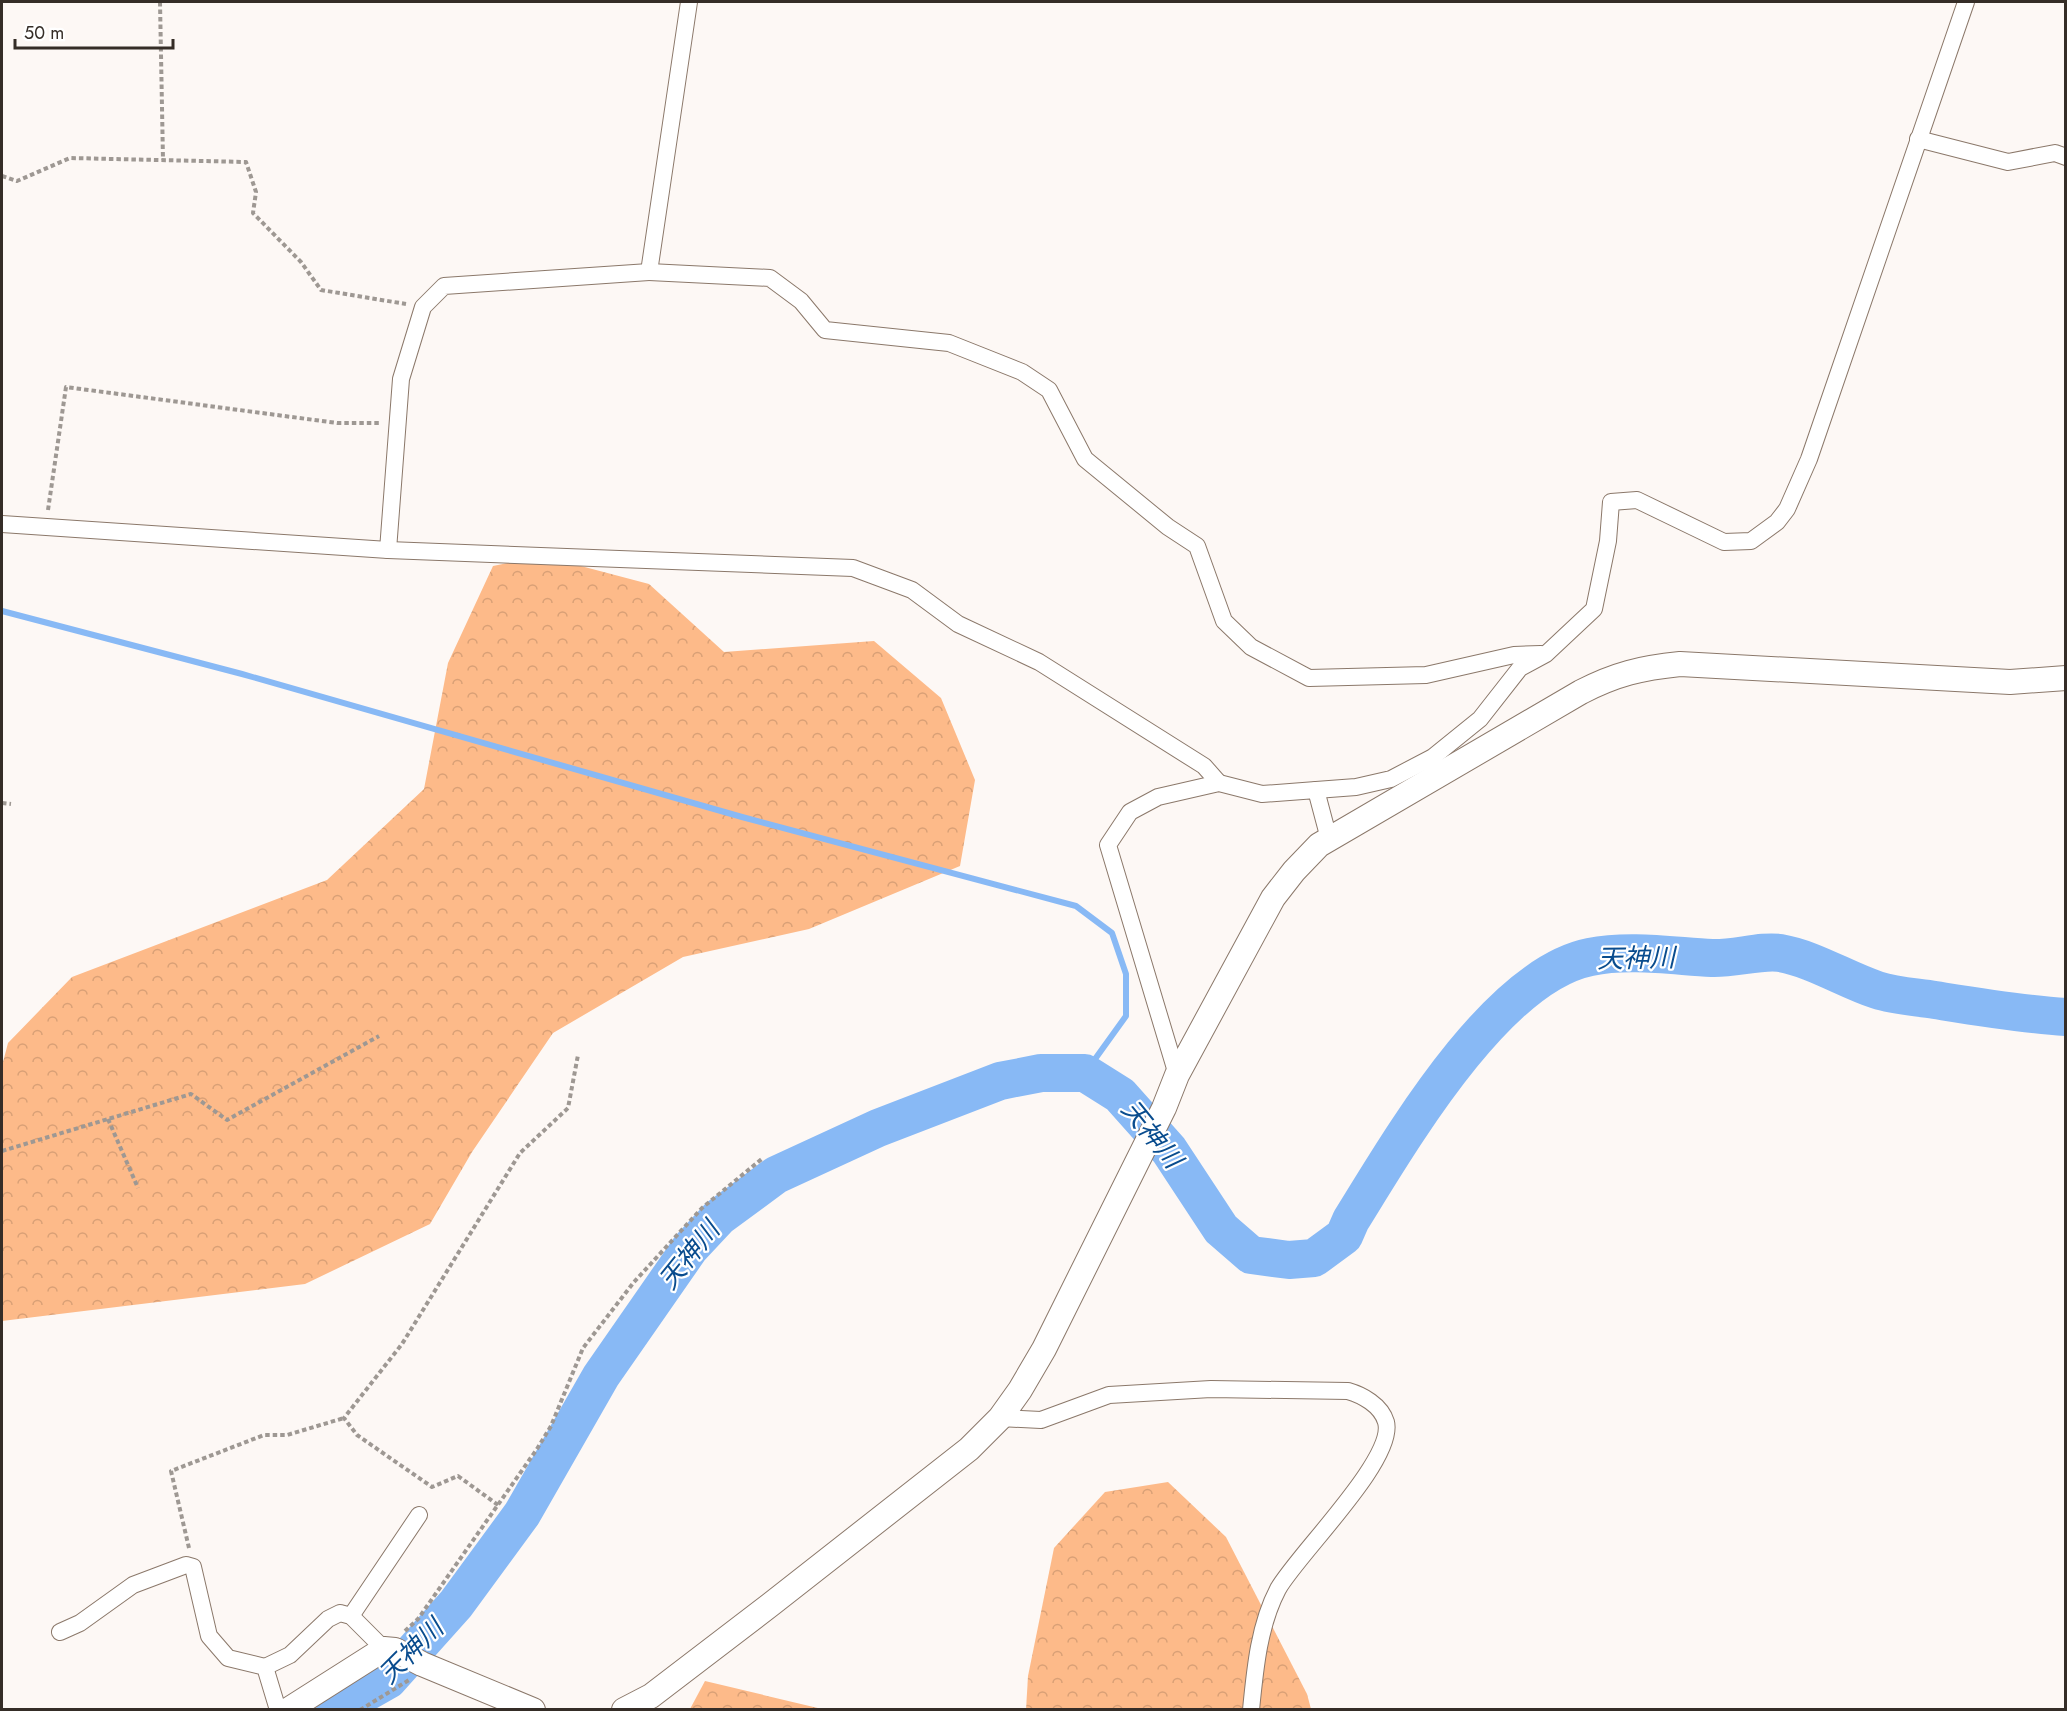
<svg xmlns="http://www.w3.org/2000/svg" width="2067" height="1711" viewBox="0 0 2067 1711" font-family="Jost,'Noto Sans JP',sans-serif">
	<defs>
		<pattern id="forest-crowns" width="20" height="18" patternUnits="userSpaceOnUse" patternTransform="scale(1.5)"><rect width="20" height="18" fill="#fdba89"/><path d="M2 6a3 3 0 1 1 6 0M12 15a3 3 0 1 1 6 0" fill="none" stroke="#d9a076"/></pattern>
	</defs>
	<rect width="100%" height="100%" fill="#fdf8f5"/>
	<!-- forest -->
	<g fill="url(#forest-crowns)">
		<path d="M 543,556 L 649,584 L 724,652 L 874,641 L 941,698 L 975,780 L 960,866 L 809,929 L 683,957 L 553,1033 L 472,1152 L 430,1224 L 305,1284 L 2,1321 L 2,1066 L 8,1043 L 72,977 L 327,880 L 424,789 L 448,663 L 493,566 Z"/>
		<path d="M 1168,1482 L 1226,1537 L 1307,1694 L 1311,1709 L 1026,1710 L 1028,1676 L 1054,1548 L 1105,1492 Z"/>
		<path d="M 705,1681 L 822,1709 L 690,1709 Z"/>
	</g>
	<g fill="none" stroke-linecap="round" stroke-linejoin="round">
		<!-- stream -->
		<path stroke="#88b9f5" stroke-width="6" d="M 2,611 L 242,674 L 742,817 L 1076,906 L 1112,933 L 1126,974 L 1126,1016 L 1085,1073"/>
		<!-- river -->
		<path stroke="#88b9f5" stroke-width="38" d="M 335,1710 L 388,1680 L 456,1604 L 522,1514 L 601,1376 L 690,1248 L 719,1217 L 776,1175 L 878,1128 L 1000,1081 L 1041,1073 L 1085,1073 L 1120,1095 L 1169,1150 L 1221,1229 L 1251,1255 L 1289,1260 L 1314,1258 L 1344,1236 L 1351,1220 C 1399,1143 1495,976 1590,957 C 1629,949 1673,956 1712,958 C 1733,959 1762,950 1780,953 C 1814,959 1844,979 1877,990 C 1895,996 1916,997 1935,1000 C 1979,1007 2021,1014 2066,1017"/>
		<defs>
			<g id="street">
				<path d="M 1918,139 L 2008,162 L 2055,153 L 2066,157"/>
				<path d="M 649,272 L 770,278 L 801,301 L 825,330 L 949,343 L 1022,372 L 1049,390 L 1085,459 L 1168,527 L 1197,546 L 1224,621 L 1251,647 L 1309,678 L 1426,675 L 1514,655 L 1541,654"/>
				<path d="M 2,524 L 388,550 L 853,568 L 912,590 L 958,624 L 1039,662 L 1204,766 L 1219,783"/>
				<path d="M 388,550 L 401,379 L 423,307 L 444,286 L 649,272 L 689,2"/>
				<path d="M 1316,790 L 1356,787 L 1391,779 L 1433,757 L 1480,719 L 1520,668 L 1546,654 L 1594,609 L 1608,541 L 1611,502 L 1637,500 L 1724,542 L 1751,541 L 1777,522 L 1787,509 L 1809,459 L 1966,2"/>
				<path d="M 1177,1075 L 1108,845 L 1130,812 L 1158,797 L 1219,783 L 1262,794 L 1316,790 L 1329,839"/>
				<path d="M 1000,1418 L 1041,1420 L 1109,1395 L 1211,1389 L 1348,1391 C 1362,1395 1381,1405 1386,1422 C 1396,1459 1297,1555 1278,1589 C 1259,1625 1255,1669 1251,1710"/>
				<path d="M 351,1616 L 419,1515"/>
				<path d="M 60,1632 L 80,1623 L 133,1585 L 186,1565 L 193,1567 L 209,1636 L 228,1658 L 265,1667 L 278,1710"/>
				<path d="M 265,1667 L 290,1655 L 328,1619 L 340,1613 L 351,1616 L 384,1649"/>
			</g>
			<g id="secondary">
				<path d="M 288,1710 L 384,1649 L 395,1650 L 422,1664 L 533,1710"/>
				<path d="M 624,1710 L 651,1696 L 770,1605 L 969,1449 L 1000,1418 L 1020,1390 L 1044,1349 L 1164,1108 L 1177,1075 L 1273,898 L 1294,871 L 1319,845 L 1581,692 C 1616,674 1641,668 1680,664 L 2010,682 L 2066,678"/>
			</g>
		</defs>
		<!-- street casing -->
		<use href="#street" stroke="#8b786a" stroke-width="18"/>
		<!-- secondary casing -->
		<use href="#secondary" stroke="#8b786a" stroke-width="26"/>
		<!-- path -->
		<g stroke="#9e9893" stroke-width="4" stroke-dasharray="4.5 3" stroke-linecap="butt">
			<path d="M 160,2 L 163,160"/>
			<path d="M 2,176 L 17,181 L 70,158 L 246,162 L 256,192 L 253,213 L 301,262 L 321,290 L 406,304"/>
			<path d="M 48,510 L 66,387 L 337,423 L 379,423"/>
			<path d="M 2,803 L 11,804"/>
			<path d="M 108,1119 L 138,1188"/>
			<path d="M 2,1151 L 191,1094 L 227,1120 L 379,1036"/>
			<path d="M 498,1505 L 458,1476 L 432,1487 L 357,1435 L 344,1418 L 402,1344 L 520,1153 L 568,1108 L 578,1055"/>
			<path d="M 189,1548 L 171,1471 L 264,1435 L 287,1435 L 344,1418"/>
			<path d="M 405,1631 L 418,1619 L 537,1449 L 551,1426 L 583,1348 L 634,1282 L 702,1208 L 763,1158"/>
			<path d="M 360,1710 L 409,1680"/>
		</g>
		<!-- street -->
		<use href="#street" stroke="#fff" stroke-width="16"/>
		<!-- secondary -->
		<use href="#secondary" stroke="#fff" stroke-width="24"/>
	</g>
	<g text-anchor="middle" dominant-baseline="central" stroke-width="4.5" stroke-linejoin="round" paint-order="stroke">
		<!-- water labels -->
		<g font-size="26" font-style="italic" fill="#094c8e" stroke="#fff">
			<text transform="translate(1636 958) rotate(-1)">天神川</text>
			<text transform="translate(1152 1134) rotate(51)">天神川</text>
			<text transform="translate(689 1255) rotate(-51)">天神川</text>
			<text transform="translate(411 1651) rotate(-45)">天神川</text>
		</g>
	</g>
	<!-- border -->
	<rect width="2067" height="1711" fill="none" stroke="#352d27" stroke-width="6"/>
	<!-- scale -->
	<path d="M15 39v9h158v-9" fill="none" stroke="#352d27" stroke-width="3"/>
	<text x="24" y="39" font-size="18" fill="#352d27" stroke="#ffffff" stroke-width="4.5" paint-order="stroke">50 m</text>
</svg>
